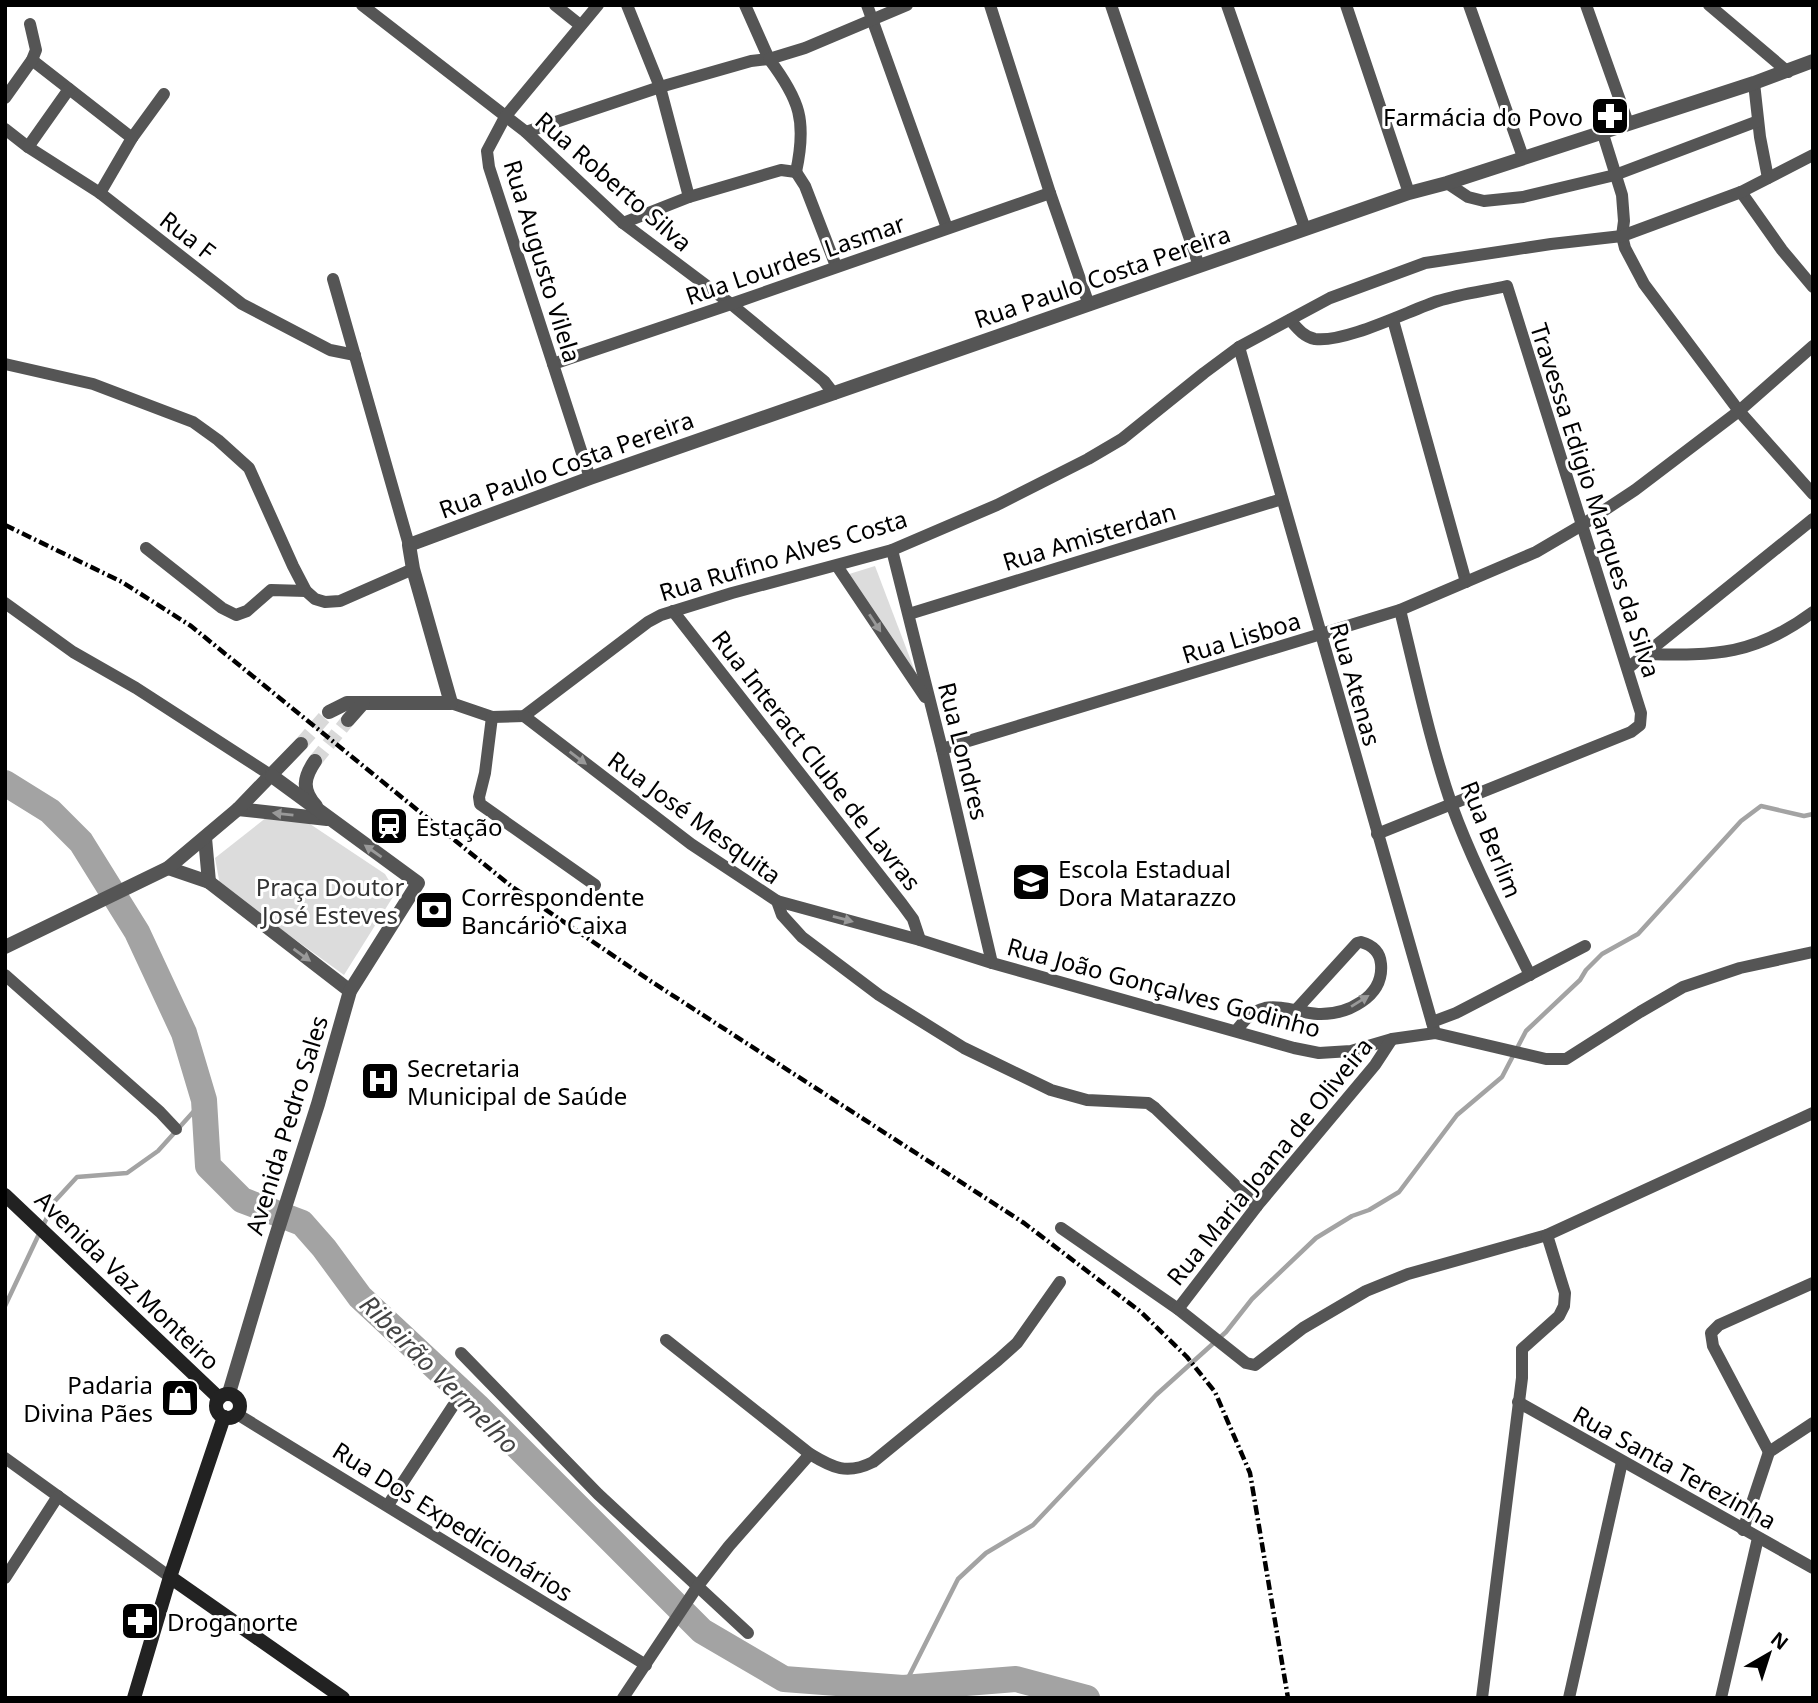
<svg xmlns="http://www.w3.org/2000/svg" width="1818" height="1703" viewBox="0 0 1818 1703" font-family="'Noto Sans',sans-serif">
	<rect width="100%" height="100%" fill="#fff"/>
	<!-- green -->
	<g fill="#dcdcdc">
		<path d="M 875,566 L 916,674 L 846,575 Z"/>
		<path d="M 267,817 L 301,818 L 385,874 L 396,892 L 344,975 L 220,885 L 215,858 Z"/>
	</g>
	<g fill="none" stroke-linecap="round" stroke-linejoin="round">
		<!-- stream -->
		<g stroke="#a3a3a3" stroke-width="4.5">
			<path d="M 43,1226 L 54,1202 L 77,1177 L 127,1173 L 158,1151 L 204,1100"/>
			<path d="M 5,1306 L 39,1234"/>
			<path d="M 903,1688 L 958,1579 L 986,1553 L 1033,1525 L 1156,1395 L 1226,1332 L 1252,1299 L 1316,1238 L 1352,1216 L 1369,1210 L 1399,1192 L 1457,1115 L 1502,1077 L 1526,1031 L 1580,980 L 1586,970 L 1602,954 L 1638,934 L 1741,821 L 1761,806 L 1804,816 L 1813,814"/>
		</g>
		<!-- river -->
		<path stroke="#a3a3a3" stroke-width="26" d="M 5,783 L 50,811 L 81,842 L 137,932 L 184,1033 L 204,1100 L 208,1166 L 242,1200 L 302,1223 L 324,1248 L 360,1297 L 477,1406 L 702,1631 L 784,1679 L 903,1688 L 1016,1679 L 1087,1698"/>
		<!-- tertiary-tunnel -->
		<g stroke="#d9d9d9" stroke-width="14" stroke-dasharray="14 7" stroke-linecap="butt">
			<path d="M 301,744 L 329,712"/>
			<path d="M 315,761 L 348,720"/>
		</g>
		<!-- minor -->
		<g stroke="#555" stroke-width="12">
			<path d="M 362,5 L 526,132 L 623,223 L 731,304 L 824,381 L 834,394"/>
			<path d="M 555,5 L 580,25"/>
			<path d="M 627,5 L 660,87 L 689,197"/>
			<path d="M 867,5 L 947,228"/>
			<path d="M 990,5 L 1050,193 L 1089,305"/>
			<path d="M 1111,5 L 1199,266"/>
			<path d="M 1227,5 L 1305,229"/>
			<path d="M 1346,5 L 1409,193"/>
			<path d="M 1469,5 L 1523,157"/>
			<path d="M 1586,5 L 1628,123"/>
			<path d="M 1709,5 L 1788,72"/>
			<path d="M 32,60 L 132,138"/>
			<path d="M 1754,83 L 1760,137 L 1768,178"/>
			<path d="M 5,98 L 32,60 L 36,50 L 30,24"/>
			<path d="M 5,129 L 28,147 L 100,193 L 242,304 L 330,350 L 355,355"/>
			<path d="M 1602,131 L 1622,195 L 1624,221 L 1622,236 L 1625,248 L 1644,284 L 1739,411 L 1813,494"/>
			<path d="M 526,132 L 660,87 L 751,61 L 769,59 L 745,5"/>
			<path d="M 28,147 L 69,89"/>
			<path d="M 796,172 C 807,121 800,100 769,59 L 805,48 L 907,5"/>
			<path d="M 796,172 L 805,186 L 836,266"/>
			<path d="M 1447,183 L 1468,197 L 1484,201 L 1523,197 L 1615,175 L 1758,121"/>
			<path d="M 1741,192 L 1782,250 L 1813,287"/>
			<path d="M 100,193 L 132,138 L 164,94"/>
			<path d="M 623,223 L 689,197 L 781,170 L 796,172"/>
			<path d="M 333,279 L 409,545"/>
			<path d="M 1290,320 C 1297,328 1304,337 1315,339 C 1345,343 1408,311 1438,301 C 1460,294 1484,291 1507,286 L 1641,713 L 1640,725 L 1631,732 L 1377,834"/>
			<path d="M 1393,320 L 1466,582"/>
			<path d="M 1239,347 L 1435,1033"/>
			<path d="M 5,364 L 93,384 L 193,422 L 218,440 L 249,468 L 293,566 L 306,591 L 315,599 L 325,602 L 340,601 L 413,569"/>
			<path d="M 553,364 L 731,304 L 1050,193"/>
			<path d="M 590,478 L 489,167 L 487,151 L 505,117 L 598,5"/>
			<path d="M 146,548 L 222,608 L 236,615 L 247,611 L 271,590 L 306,591"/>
			<path d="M 892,550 L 942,749 L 992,963"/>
			<path d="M 837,566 L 925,697"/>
			<path d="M 5,603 L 73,652 L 136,688 L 272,776"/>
			<path d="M 1400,610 C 1416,675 1430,742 1452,806 C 1473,864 1503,920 1530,975"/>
			<path d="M 673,611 L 902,904 L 913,919 L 920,940"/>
			<path d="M 909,614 L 1282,499"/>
			<path d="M 1646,654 C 1716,656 1755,655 1813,612"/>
			<path d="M 1628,668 L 1813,519"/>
			<path d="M 451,703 L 492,717 L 524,716 L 648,622 L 661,615 L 732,593 L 892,550 L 997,505 L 1088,459 L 1122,439 L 1204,373 L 1239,347 L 1330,298 L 1425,263 L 1551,244 L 1622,236 L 1741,192 L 1813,155"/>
			<path d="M 524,716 L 691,844 L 777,901 L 782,915 L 802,937 L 879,995 L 964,1048 L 1051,1090 L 1087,1100 L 1148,1103 L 1155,1108 L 1257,1206"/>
			<path d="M 492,717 L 485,773 L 479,797 L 480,804 L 595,885"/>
			<path d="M 942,749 L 1400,610 L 1536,552 L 1582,525 L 1635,490 L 1739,411 L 1813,346"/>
			<path d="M 777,901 L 920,940 L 992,963 L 1294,1048 L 1319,1053 L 1351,1051 L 1392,1039 L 1435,1033 L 1546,1059 L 1566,1059 L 1640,1012 L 1683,987 L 1740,968 L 1813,952"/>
			<path d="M 5,975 L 160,1112 L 176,1129"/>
			<path d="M 1432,1022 L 1456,1013 L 1585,946"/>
			<path d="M 1236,1031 C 1244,1021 1251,1011 1265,1008 C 1281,1005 1301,1013 1318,1014 C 1347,1015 1384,997 1381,964 C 1380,952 1372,945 1361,942 L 1357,943 L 1295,1011"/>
			<path d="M 1061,1228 L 1178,1309 L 1246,1363 L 1255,1365 L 1303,1328 L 1366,1291 L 1408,1274 L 1547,1235 L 1813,1113"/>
			<path d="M 1178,1309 L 1257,1206 L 1375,1065 L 1392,1039"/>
			<path d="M 666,1340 L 810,1454 C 833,1468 847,1475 873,1462 L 998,1360 L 1017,1343 L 1060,1282"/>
			<path d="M 461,1353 L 598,1494 L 748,1633"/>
			<path d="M 1518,1402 L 1813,1568"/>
			<path d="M 237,1414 L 646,1665"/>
			<path d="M 1769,1452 L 1713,1346 L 1711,1333 L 1719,1325 L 1813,1283"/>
			<path d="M 5,1458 L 170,1577"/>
			<path d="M 388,1505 L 453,1406"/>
			<path d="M 1743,1530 L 1769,1452 L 1813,1423"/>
			<path d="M 5,1578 L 58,1496"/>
			<path d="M 623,1698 L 697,1587 L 729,1546 L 810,1454"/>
			<path d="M 1482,1698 L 1522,1378 L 1522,1349 L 1559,1316 L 1564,1306 L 1565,1293 L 1547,1235"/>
			<path d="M 1569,1698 L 1622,1462"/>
			<path d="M 1721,1698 L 1758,1538"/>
		</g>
		<!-- tertiary -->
		<g stroke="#555" stroke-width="14">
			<path d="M 329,712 L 347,703 L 451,703 L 413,569 L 409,545 L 590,478 L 1409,193 L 1447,183 L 1754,83 L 1813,61"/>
			<path d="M 348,720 L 363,703"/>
			<path d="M 315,761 C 304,777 301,790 316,806"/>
			<path d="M 238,809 L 327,819"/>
			<path d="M 205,838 L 209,882"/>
			<path d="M 168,868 L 209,882 L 350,991"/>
			<path d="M 5,947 L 168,868 L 238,809 L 301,744"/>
			<path d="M 229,1393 L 274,1242 L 318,1104 L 350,991 L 418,883 L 272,776"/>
		</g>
		<!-- secondary -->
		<g stroke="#222" stroke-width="14">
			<path d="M 5,1195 L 219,1398"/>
			<circle cx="228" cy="1406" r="12"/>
			<path d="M 170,1577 L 343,1698"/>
			<path d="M 134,1698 L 170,1577 L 224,1417"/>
		</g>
		<!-- rail -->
		<path stroke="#000" stroke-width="4.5" stroke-dasharray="10 3.5 2 3.5" stroke-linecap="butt" d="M 5,525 L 122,582 L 191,626 L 511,886 L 652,982 L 1024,1223 L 1141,1312 L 1187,1357 L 1215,1392 L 1250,1473 L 1288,1698"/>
	</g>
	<!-- one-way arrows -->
	<defs><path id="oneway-solid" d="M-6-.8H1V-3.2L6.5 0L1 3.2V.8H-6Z" transform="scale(1.75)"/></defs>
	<g fill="#999">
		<use href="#oneway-solid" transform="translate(875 623) rotate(57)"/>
		<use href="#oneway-solid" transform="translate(578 758) rotate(37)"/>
		<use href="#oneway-solid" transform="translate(283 814) rotate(-174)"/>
		<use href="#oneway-solid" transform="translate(373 851) rotate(-145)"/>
		<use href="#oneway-solid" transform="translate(843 919) rotate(15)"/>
		<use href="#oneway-solid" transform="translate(302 955) rotate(36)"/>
		<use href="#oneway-solid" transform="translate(1360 1001) rotate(-32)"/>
	</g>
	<!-- icons -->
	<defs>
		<symbol id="pharmacy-square" viewBox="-11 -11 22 22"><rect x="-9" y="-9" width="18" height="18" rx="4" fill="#000" stroke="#fff"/><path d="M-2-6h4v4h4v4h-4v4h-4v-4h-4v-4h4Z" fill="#fff"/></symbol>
		<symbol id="station-square" viewBox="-11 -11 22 22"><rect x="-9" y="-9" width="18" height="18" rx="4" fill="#000" stroke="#fff"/><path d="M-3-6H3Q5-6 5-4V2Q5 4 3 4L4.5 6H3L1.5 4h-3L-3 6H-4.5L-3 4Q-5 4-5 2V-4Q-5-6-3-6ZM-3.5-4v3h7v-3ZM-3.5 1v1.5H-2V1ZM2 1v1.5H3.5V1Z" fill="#fff"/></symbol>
		<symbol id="school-square" viewBox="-11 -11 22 22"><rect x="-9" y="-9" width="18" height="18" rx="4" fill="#000" stroke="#fff"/><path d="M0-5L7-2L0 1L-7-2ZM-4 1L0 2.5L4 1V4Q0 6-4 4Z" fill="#fff"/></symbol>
		<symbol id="bank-square" viewBox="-11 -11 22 22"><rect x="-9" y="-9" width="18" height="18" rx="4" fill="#000" stroke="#fff"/><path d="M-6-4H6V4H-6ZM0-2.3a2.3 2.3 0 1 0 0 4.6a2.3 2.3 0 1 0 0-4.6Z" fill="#fff"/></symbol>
		<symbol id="hospital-square" viewBox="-11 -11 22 22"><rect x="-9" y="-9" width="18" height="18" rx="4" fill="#000" stroke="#fff"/><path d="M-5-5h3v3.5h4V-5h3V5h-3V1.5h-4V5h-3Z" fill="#fff"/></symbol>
		<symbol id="shop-square" viewBox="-11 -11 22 22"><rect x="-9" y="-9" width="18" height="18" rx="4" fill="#000" stroke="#fff"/><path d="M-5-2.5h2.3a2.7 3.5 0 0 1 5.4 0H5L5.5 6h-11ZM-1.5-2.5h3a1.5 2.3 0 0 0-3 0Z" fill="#fff"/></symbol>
	</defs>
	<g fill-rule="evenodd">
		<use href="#pharmacy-square" x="1588" y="94" width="44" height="44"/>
		<use href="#station-square" x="367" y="804" width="44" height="44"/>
		<use href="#school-square" x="1009" y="860" width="44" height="44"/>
		<use href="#bank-square" x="412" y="888" width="44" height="44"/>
		<use href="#hospital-square" x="358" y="1059" width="44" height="44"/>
		<use href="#shop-square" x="158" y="1376" width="44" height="44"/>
		<use href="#pharmacy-square" x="118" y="1599" width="44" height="44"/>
	</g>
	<g text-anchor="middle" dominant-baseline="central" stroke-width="6" stroke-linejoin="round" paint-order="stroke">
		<!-- poi labels -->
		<g font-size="24" fill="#000" stroke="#fff" text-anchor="start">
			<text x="1583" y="116" text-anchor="end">Farmácia do Povo</text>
			<text x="416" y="826">Estação</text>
			<text x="1058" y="868">Escola Estadual<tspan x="1058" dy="28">Dora Matarazzo</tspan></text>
			<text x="461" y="896">Correspondente<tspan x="461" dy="28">Bancário Caixa</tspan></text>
			<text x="407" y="1067">Secretaria<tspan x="407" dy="28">Municipal de Saúde</tspan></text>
			<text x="153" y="1384" text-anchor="end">Padaria<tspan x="153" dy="28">Divina Pães</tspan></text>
			<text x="167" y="1621">Droganorte</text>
		</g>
		<!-- street labels -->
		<g font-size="24" fill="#000" stroke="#fff">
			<text transform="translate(614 181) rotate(41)">Rua Roberto Silva</text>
			<text transform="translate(188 235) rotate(38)">Rua F</text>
			<text transform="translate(795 259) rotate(-19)">Rua Lourdes Lasmar</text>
			<text transform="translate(543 261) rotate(73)">Rua Augusto Vilela</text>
			<text transform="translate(1102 276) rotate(-19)">Rua Paulo Costa Pereira</text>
			<text transform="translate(566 464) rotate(-20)">Rua Paulo Costa Pereira</text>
			<text transform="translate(1596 500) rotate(72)">Travessa Edigio Marques da Silva</text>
			<text transform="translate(1089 536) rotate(-17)">Rua Amisterdan</text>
			<text transform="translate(783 555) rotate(-17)">Rua Rufino Alves Costa</text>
			<text transform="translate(1241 637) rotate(-17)">Rua Lisboa</text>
			<text transform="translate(1356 684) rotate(74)">Rua Atenas</text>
			<text transform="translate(964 751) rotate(76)">Rua Londres</text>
			<text transform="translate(817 760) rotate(52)">Rua Interact Clube de Lavras</text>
			<text transform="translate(695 817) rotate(36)">Rua José Mesquita</text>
			<text transform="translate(1492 839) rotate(68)">Rua Berlim</text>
			<text transform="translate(1164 987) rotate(15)">Rua João Gonçalves Godinho</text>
			<text transform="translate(286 1125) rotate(-73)">Avenida Pedro Sales</text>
			<text transform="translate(1269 1161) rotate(-51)">Rua Maria Joana de Oliveira</text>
			<text transform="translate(128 1280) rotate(44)">Avenida Vaz Monteiro</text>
			<text transform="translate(1675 1467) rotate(29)">Rua Santa Terezinha</text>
			<text transform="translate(453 1521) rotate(32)">Rua Dos Expedicionários</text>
		</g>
		<!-- park labels -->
		<g font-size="24" fill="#333" stroke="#fff">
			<text x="330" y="886">Praça Doutor<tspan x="330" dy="28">José Esteves</tspan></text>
		</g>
		<!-- water labels -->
		<g font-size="26" font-style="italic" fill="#444" stroke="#fff">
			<text transform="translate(440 1374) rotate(45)">Ribeirão Vermelho</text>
		</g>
	</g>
	<!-- border -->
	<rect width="1818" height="1703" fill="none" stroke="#000000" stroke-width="14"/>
	<!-- north arrow -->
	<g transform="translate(1769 1654) rotate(39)" stroke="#ffffff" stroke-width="5" paint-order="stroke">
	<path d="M0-5L12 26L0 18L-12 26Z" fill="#000000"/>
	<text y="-10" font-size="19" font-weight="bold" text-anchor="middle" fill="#000000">N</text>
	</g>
</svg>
